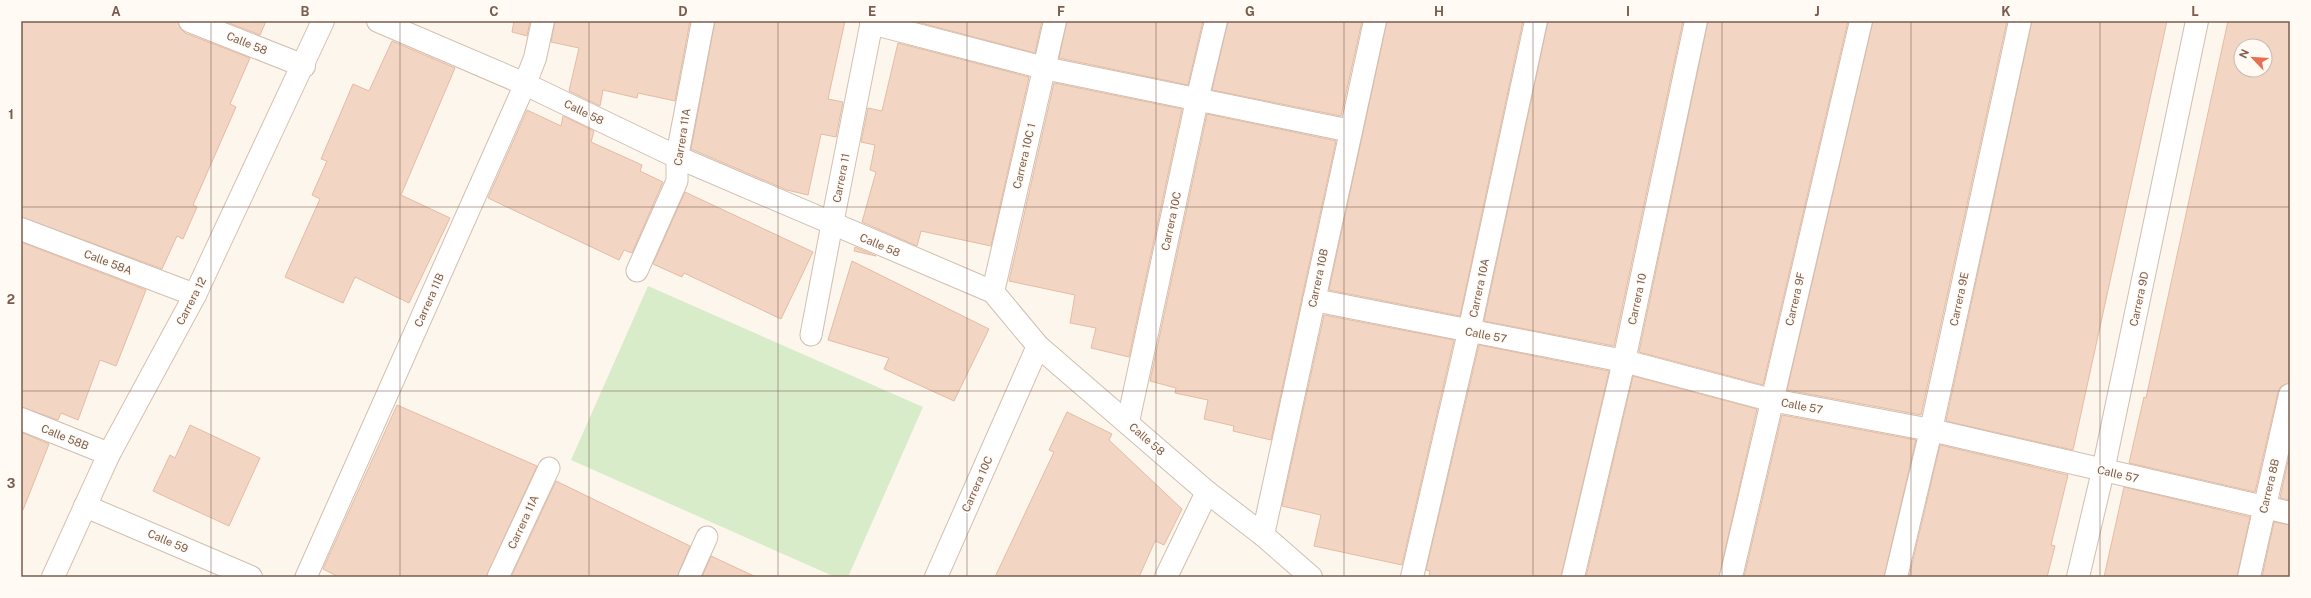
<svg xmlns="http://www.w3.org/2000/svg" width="2311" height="598" viewBox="0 0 2311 598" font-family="'Public Sans',sans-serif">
	<rect width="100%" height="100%" fill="#fdf6ec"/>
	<!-- green -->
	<path fill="#d8ecc9" d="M 648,286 L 923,407 L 848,577 L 835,577 L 571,460 Z"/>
	<!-- building -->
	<g fill="#f3d5c3" stroke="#e6bba3" fill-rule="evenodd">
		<path d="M 21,21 L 178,21 L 180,28 L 185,33 L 250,58 L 230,104 L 236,107 L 193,205 L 197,207 L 183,239 L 177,236 L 162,269 L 21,217 Z"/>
		<path d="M 224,21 L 266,21 L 260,35 Z"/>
		<path d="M 514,21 L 530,21 L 527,36 L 512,32 Z"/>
		<path d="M 555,21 L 690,21 L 675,101 L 638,93 L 637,98 L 603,90 L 600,106 L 569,91 L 579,48 L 551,42 Z"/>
		<path d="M 715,21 L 845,21 L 828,99 L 843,102 L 836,137 L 821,134 L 808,195 L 787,190 L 691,149 Z"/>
		<path d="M 913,21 L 1042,21 L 1035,53 Z"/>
		<path d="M 1067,21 L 1203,21 L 1188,85 L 1059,58 Z"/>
		<path d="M 1228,21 L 1362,21 L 1341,116 L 1212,90 Z"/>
		<path d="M 1387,21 L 1523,21 L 1460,316 L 1329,290 Z"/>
		<path d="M 1548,21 L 1683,21 L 1614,346 L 1484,321 Z"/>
		<path d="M 1708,21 L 1848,21 L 1763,385 L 1639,352 Z"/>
		<path d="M 1873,21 L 2007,21 L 1921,415 L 1787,390 Z"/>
		<path d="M 2032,21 L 2167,21 L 2073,450 L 1946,421 Z"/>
		<path d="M 2228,21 L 2290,21 L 2290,383 L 2281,386 L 2278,392 L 2255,492 L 2129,463 L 2144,397 L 2146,398 ZM 2241,46 L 2265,46 L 2265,70 L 2241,70 Z"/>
		<path d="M 392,41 L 455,68 L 401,195 L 450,218 L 409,303 L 355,277 L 343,303 L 285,277 L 320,199 L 312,195 L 327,161 L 321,159 L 353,84 L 369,91 Z"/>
		<path d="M 898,43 L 1029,77 L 991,246 L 921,231 L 917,246 L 862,222 L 876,172 L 870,170 L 875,145 L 861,142 L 868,108 L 882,111 Z"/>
		<path d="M 1054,83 L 1182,109 L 1129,357 L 1091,348 L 1096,328 L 1070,323 L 1075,295 L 1009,281 Z"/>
		<path d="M 527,110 L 561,126 L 563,116 L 594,131 L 591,142 L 642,165 L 640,171 L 663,182 L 632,253 L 624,250 L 619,260 L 488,198 Z"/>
		<path d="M 1207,114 L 1336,141 L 1271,440 L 1233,431 L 1234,426 L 1204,419 L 1208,400 L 1175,393 L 1176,388 L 1150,381 Z"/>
		<path d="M 685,192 L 813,252 L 781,319 L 684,273 L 682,277 L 653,264 Z"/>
		<path d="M 21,242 L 146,290 L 116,366 L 100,360 L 78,420 L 61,413 L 58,420 L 21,407 Z"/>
		<path d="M 855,247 L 876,256 L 854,251 Z"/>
		<path d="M 852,261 L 989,329 L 954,401 L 884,369 L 889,358 L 828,340 Z"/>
		<path d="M 1324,315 L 1454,340 L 1402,565 L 1314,546 L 1321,515 L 1282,506 Z"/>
		<path d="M 1479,345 L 1609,371 L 1561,577 L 1429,577 L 1430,571 L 1426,570 Z"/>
		<path d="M 1633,376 L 1757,409 L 1719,577 L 1586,577 Z"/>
		<path d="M 397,405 L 537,466 L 486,577 L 339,577 L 323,569 Z"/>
		<path d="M 1067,412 L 1112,434 L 1109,440 L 1182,509 L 1164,545 L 1155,541 L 1139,577 L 995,577 L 1054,452 L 1049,450 Z"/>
		<path d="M 1782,415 L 1916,440 L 1884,577 L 1744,577 Z"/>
		<path d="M 190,425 L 260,458 L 229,526 L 153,491 L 170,455 L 175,458 Z"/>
		<path d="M 21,432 L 49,444 L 23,510 L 21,510 Z"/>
		<path d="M 1940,445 L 2068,475 L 2051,545 L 2055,546 L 2047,577 L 1909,577 Z"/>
		<path d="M 2290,452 L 2290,500 L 2280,498 Z"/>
		<path d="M 556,481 L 690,546 L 677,577 L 511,577 Z"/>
		<path d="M 2124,487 L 2250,517 L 2237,577 L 2104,577 Z"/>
		<path d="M 2274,522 L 2290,525 L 2290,577 L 2262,577 Z"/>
		<path d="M 711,556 L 756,577 L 702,577 Z"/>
	</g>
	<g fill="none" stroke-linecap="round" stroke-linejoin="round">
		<defs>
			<g id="service">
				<path d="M 637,271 L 677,181 L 677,157"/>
				<path d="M 811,335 L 832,224"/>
				<path d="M 306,577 L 525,84"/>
				<path d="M 498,577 L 549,468"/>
				<path d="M 689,577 L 707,537"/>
			</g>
			<g id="minor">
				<path d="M 190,21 L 304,66"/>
				<path d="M 378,21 L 525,84 L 677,157 L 993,292 L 1038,346 L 1207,492 L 1263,535 L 1311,577"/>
				<path d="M 871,23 L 1044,68 L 1351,131"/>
				<path d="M 525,84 L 535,58 L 543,21"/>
				<path d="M 677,157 L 703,21"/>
				<path d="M 832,224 L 872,21"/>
				<path d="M 21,229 L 195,295"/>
				<path d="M 993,292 L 1055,21"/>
				<path d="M 1314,300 L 1624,361 L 1771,400 L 1931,430 L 2290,513"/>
				<path d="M 21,419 L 109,454"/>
				<path d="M 1128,422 L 1197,100 L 1216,21"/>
				<path d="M 85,506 L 251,577"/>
				<path d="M 1263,535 L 1375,21"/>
				<path d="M 936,577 L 1038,346"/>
				<path d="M 1166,577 L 1207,492"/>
				<path d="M 1412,577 L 1469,332 L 1536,21"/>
				<path d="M 1573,577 L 1624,361 L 1696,21"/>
				<path d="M 1731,577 L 1861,21"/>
				<path d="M 1896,577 L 1931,430 L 2020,21"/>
				<path d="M 2078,577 L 2103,471 L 2197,21"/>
				<path d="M 2249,577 L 2290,395"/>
			</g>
			<path id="secondary" d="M 53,577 L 109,454 L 195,295 L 323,21"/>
		</defs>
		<!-- service casing -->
		<use href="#service" stroke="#d1beb0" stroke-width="23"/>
		<!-- minor casing -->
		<use href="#minor" stroke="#d1beb0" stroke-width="24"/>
		<!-- secondary casing -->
		<use href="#secondary" stroke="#d6c0b0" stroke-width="24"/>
		<!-- service -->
		<use href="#service" stroke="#fff" stroke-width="21"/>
		<!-- minor -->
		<use href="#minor" stroke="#fff" stroke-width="22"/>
		<!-- secondary -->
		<use href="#secondary" stroke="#fff" stroke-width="22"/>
	</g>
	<!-- grid -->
	<path fill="none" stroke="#7a5c4d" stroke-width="1" stroke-opacity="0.55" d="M 211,21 L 211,577M 400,21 L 400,577M 589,21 L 589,577M 778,21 L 778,577M 967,21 L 967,577M 1156,21 L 1156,577M 1344,21 L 1344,577M 1533,21 L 1533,577M 1722,21 L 1722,577M 1911,21 L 1911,577M 2100,21 L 2100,577M 21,207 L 2290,207M 21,391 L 2290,391"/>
	<g text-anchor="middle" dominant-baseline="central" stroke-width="3" stroke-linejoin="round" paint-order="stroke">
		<!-- street labels -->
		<g font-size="11" fill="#7a5c4d" stroke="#fffaf3">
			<text transform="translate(247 43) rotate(22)">Calle 58</text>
			<text transform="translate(584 112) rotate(26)">Calle 58</text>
			<text transform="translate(682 137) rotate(-81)">Carrera 11A</text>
			<text transform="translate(1024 156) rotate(-77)">Carrera 10C 1</text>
			<text transform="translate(841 178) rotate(-79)">Carrera 11</text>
			<text transform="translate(1171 221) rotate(-78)">Carrera 10C</text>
			<text transform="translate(880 245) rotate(23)">Calle 58</text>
			<text transform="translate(108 262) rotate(21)">Calle 58A</text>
			<text transform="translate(1318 278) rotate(-78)">Carrera 10B</text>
			<text transform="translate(1479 288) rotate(-78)">Carrera 10A</text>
			<text transform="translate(1637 299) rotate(-78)">Carrera 10</text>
			<text transform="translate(1795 299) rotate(-77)">Carrera 9F</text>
			<text transform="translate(1959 299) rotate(-78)">Carrera 9E</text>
			<text transform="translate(2139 299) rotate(-78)">Carrera 9D</text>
			<text transform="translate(429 300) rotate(-66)">Carrera 11B</text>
			<text transform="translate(191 301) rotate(-63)">Carrera 12</text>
			<text transform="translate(1486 335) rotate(11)">Calle 57</text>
			<text transform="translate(1802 406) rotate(11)">Calle 57</text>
			<text transform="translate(65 437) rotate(22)">Calle 58B</text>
			<text transform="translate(1147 439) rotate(41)">Calle 58</text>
			<text transform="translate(2118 474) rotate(13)">Calle 57</text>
			<text transform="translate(977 484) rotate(-66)">Carrera 10C</text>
			<text transform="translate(2269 486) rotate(-77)">Carrera 8B</text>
			<text transform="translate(523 522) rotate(-65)">Carrera 11A</text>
			<text transform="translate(168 541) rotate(23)">Calle 59</text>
		</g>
	</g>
	<!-- border -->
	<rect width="2311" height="598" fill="none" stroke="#fffaf3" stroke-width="44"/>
	<!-- north arrow -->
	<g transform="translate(2253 58) rotate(295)"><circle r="19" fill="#fffaf3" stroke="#cabbb1"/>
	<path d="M0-3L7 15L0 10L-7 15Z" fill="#e76f51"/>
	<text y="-6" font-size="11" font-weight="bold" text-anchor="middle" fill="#7a5c4d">N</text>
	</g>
	<rect x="22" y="22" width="2267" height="554" fill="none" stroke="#7a5c4d" stroke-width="1.5"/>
	<g font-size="13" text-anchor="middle" font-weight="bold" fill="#7a5c4d">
		<text x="116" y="16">A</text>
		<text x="305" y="16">B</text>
		<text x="494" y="16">C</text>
		<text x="683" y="16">D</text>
		<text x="872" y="16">E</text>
		<text x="1061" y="16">F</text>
		<text x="1250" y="16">G</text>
		<text x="1439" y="16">H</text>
		<text x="1628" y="16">I</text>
		<text x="1817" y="16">J</text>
		<text x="2006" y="16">K</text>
		<text x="2195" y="16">L</text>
		<text x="11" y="119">1</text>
		<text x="11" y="304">2</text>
		<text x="11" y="488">3</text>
	</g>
</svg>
